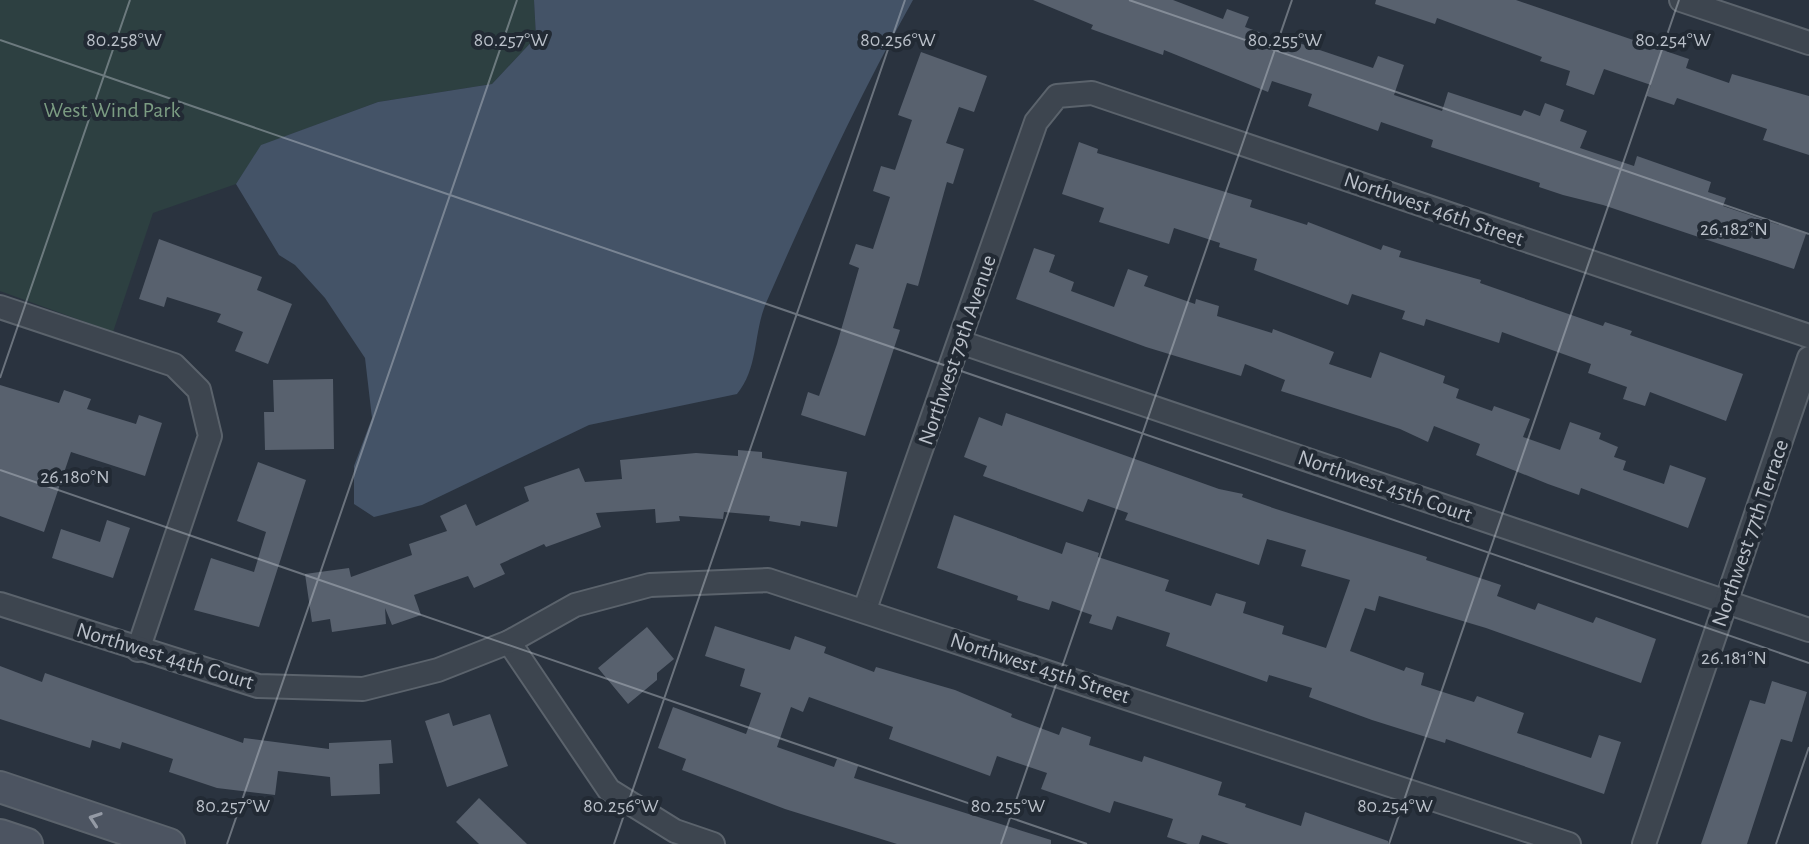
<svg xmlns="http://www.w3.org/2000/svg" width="1809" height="844" viewBox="0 0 1809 844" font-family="'Alegreya Sans',sans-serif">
	<rect width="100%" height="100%" fill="#2a333f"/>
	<!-- green -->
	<path fill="#2d4041" d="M 0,0 L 534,0 L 536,37 L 492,84 L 378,102 L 262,145 L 236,184 L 153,213 L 113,332 L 0,291 Z"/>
	<!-- water -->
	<path fill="#445367" d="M 534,0 L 913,0 C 858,98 811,200 766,303 C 753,334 759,367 737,394 L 589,425 L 422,505 L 374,517 L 354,504 L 354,466 L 372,418 L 365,358 L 325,298 L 295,265 L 279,255 L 236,184 L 261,145 L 378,102 L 492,84 L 536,37 Z"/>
	<!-- building -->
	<g fill="#58616e">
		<path d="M 1033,0 L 1173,0 L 1223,19 L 1227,9 L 1249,17 L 1245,27 L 1298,46 L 1299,43 L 1373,68 L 1378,56 L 1404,65 L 1394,95 L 1442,111 L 1448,92 L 1521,116 L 1524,110 L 1540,116 L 1545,103 L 1564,110 L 1560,121 L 1587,131 L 1580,148 L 1634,166 L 1637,156 L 1711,182 L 1708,192 L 1726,198 L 1723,206 L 1806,234 L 1794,269 L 1603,205 L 1563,195 L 1539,187 L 1540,183 L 1431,147 L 1433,140 L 1381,122 L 1378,131 L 1308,106 L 1312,94 L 1272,81 L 1268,92 L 1164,50 L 1163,55 L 1091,29 L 1093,25 Z"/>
		<path d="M 1376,0 L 1516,0 L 1689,59 L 1686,68 L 1729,83 L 1732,74 L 1809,96 L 1809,155 L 1763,140 L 1767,129 L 1677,98 L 1674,105 L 1647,96 L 1651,85 L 1604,69 L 1594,95 L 1566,85 L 1570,71 L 1540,61 L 1542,57 L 1437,18 L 1435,24 L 1375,4 Z"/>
		<path d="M 921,52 L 987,76 L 974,112 L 959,107 L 946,143 L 964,149 L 953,184 L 947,182 L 918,286 L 907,283 L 893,328 L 900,330 L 865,436 L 801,415 L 808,392 L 819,396 L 837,344 L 859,268 L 849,264 L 856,244 L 873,249 L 890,197 L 873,191 L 881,166 L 895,170 L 912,120 L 898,115 Z"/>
		<path d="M 1079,142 L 1098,149 L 1097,153 L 1252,200 L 1250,207 L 1307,225 L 1308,222 L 1381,250 L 1383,245 L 1401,251 L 1399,257 L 1481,280 L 1480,283 L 1603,326 L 1605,322 L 1632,331 L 1630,335 L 1743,374 L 1726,421 L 1650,392 L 1645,406 L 1623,399 L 1627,387 L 1588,373 L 1591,364 L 1502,332 L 1499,343 L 1426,319 L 1424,326 L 1402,319 L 1405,311 L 1352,294 L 1348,305 L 1254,270 L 1257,259 L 1219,247 L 1220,243 L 1174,228 L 1169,244 L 1099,222 L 1104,208 L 1062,194 Z"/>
		<path d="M 159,239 L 262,277 L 257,290 L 292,304 L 268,364 L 235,351 L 243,332 L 217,322 L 221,314 L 167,297 L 164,307 L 139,299 Z"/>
		<path d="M 1034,248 L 1055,255 L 1049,272 L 1074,282 L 1071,291 L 1114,307 L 1128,269 L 1148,276 L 1144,286 L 1195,304 L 1196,299 L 1219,306 L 1217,316 L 1272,333 L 1273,329 L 1334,352 L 1329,364 L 1371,378 L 1380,352 L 1445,376 L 1443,383 L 1459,389 L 1456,398 L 1492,411 L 1494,406 L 1530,419 L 1523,437 L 1560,450 L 1570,422 L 1601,433 L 1599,439 L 1618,447 L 1614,457 L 1626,461 L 1623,470 L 1664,484 L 1670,465 L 1706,478 L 1688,528 L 1581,488 L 1579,495 L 1548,484 L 1476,455 L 1480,444 L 1434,426 L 1428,442 L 1400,429 L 1281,391 L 1285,380 L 1245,364 L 1241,376 L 1146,347 L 1016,299 Z"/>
		<path d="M 333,379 L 334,449 L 265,450 L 264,412 L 274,412 L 273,380 Z"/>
		<path d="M 0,385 L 59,403 L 64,390 L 91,399 L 87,409 L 136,424 L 139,415 L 162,423 L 145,476 L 71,452 L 44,532 L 0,516 Z"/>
		<path d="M 1006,413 L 1219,489 L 1243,494 L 1242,497 L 1276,509 L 1427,557 L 1426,560 L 1501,585 L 1497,596 L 1535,610 L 1538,603 L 1593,623 L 1596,617 L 1656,639 L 1641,683 L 1486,628 L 1379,596 L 1375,611 L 1365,608 L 1350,651 L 1404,671 L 1406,667 L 1424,673 L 1421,685 L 1474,702 L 1477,696 L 1524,713 L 1517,733 L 1591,758 L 1599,735 L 1621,742 L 1604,794 L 1446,739 L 1445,743 L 1372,720 L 1309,697 L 1312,688 L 1269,675 L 1267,682 L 1166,646 L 1170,633 L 1117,616 L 1112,630 L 1089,623 L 1092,615 L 1052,601 L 1049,610 L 1017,600 L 1018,596 L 937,568 L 954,515 L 1062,554 L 1066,542 L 1099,553 L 1098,557 L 1169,580 L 1165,591 L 1211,606 L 1216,593 L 1246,602 L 1243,613 L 1284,626 L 1282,634 L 1326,648 L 1350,580 L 1301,566 L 1306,550 L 1267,539 L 1259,565 L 1125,520 L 1128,513 L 1088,499 L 1083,512 L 983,476 L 987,466 L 964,457 L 979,417 L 1002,426 Z"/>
		<path d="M 738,450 L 762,452 L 762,458 L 847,472 L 837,527 L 801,521 L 800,526 L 769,521 L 770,516 L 724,512 L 723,519 L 679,516 L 680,521 L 656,523 L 655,509 L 596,513 L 601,527 L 546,547 L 544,544 L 500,564 L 505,574 L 474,588 L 468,576 L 414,595 L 421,615 L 392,625 L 385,608 L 386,624 L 332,632 L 330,619 L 312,622 L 305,574 L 349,568 L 351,577 L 412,555 L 409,544 L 447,531 L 440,516 L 466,504 L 476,526 L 529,501 L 524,487 L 579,468 L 585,482 L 622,479 L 620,460 L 696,453 L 738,456 Z"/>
		<path d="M 258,462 L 306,480 L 259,627 L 194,610 L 211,558 L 254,572 L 266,532 L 237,521 Z"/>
		<path d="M 107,520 L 130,528 L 113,578 L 52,558 L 61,529 L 100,542 Z"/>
		<path d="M 715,626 L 790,650 L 795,636 L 826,647 L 824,653 L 874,672 L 876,667 L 955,690 L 1012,714 L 1011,717 L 1059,735 L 1062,727 L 1091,737 L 1089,745 L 1142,762 L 1144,756 L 1222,782 L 1218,795 L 1246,804 L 1245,807 L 1301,826 L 1305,812 L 1388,841 L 1388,844 L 1229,844 L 1202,835 L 1199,844 L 1188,844 L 1167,837 L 1173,819 L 1114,801 L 1110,813 L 1041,789 L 1047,773 L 997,756 L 990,776 L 889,739 L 893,727 L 809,697 L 803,712 L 791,707 L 777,747 L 834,767 L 837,759 L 858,766 L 854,778 L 1051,840 L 1051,844 L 897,844 L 785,809 L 682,770 L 686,759 L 658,748 L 673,707 L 746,734 L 761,693 L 740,686 L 745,669 L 705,656 Z"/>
		<path d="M 647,627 L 674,659 L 657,673 L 657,680 L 628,704 L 598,668 Z"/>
		<path d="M 0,666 L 42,682 L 45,673 L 243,743 L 244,738 L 329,749 L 329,743 L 391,740 L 393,763 L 379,764 L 380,794 L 331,796 L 330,777 L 278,771 L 275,795 L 217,788 L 169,772 L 173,759 L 122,742 L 120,749 L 92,740 L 90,748 L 0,719 Z"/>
		<path d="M 1772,681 L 1807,692 L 1792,742 L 1781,739 L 1747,844 L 1701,844 L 1750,700 L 1765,704 Z"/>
		<path d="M 449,713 L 453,726 L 490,714 L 508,766 L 447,787 L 425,721 Z"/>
		<path d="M 479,798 L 527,844 L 479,844 L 456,822 Z"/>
	</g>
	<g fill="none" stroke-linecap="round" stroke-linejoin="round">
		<defs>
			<g id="street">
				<path d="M 1681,0 L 1809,43"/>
				<path d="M 0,307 L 174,365 L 199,390 L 210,436 L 138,650"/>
				<path d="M 960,342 L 1809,630"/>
				<path d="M 0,604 L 258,686 L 363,689 L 438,670 L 509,642 L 609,790 L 675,831 L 713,844"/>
				<path d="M 865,609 L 1036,122 L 1057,96 L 1092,93 L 1809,336"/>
				<path d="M 509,642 L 575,605 L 650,585 L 768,580 L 1569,844"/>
				<path d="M 1644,844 L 1809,358"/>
			</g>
			<g id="secondary">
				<path d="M 0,787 L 169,844"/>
				<path d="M 0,835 L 27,844"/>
			</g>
		</defs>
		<!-- street casing -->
		<use href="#street" stroke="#5b636c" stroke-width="26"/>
		<!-- secondary casing -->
		<use href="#secondary" stroke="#5b636c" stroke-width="34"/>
		<!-- street -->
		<use href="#street" stroke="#3d454f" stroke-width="22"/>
		<!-- secondary -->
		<use href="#secondary" stroke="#4c5461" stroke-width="30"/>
	</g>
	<!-- one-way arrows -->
	<defs><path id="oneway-chevron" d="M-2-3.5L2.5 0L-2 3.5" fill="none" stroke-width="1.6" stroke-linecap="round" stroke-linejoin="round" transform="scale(2)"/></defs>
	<use stroke="#949aa5" href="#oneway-chevron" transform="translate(95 819) rotate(-161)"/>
	<!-- ticks -->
	<path fill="none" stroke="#bac0c9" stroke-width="2" stroke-opacity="0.45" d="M 1129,0 L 1809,234M 0,40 L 1809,663M 0,378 L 130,0M 0,470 L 1087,844M 227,844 L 517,0M 614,844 L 905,0M 1001,844 L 1292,0M 1389,844 L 1679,0M 1776,844 L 1809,747"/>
	<g text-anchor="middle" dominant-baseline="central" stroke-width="8" stroke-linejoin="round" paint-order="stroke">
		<!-- park labels -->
		<g font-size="22" fill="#7b9c82" stroke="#222a34">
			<text x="112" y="110">West Wind Park</text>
		</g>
		<!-- street labels -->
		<g font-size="22" fill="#bac0c9" stroke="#222a34">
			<text transform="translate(1434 209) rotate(19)">Northwest 46th Street</text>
			<text transform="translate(957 350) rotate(-71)">Northwest 79th Avenue</text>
			<text transform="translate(1385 486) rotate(19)">Northwest 45th Court</text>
			<text transform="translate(1750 533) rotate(-71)">Northwest 77th Terrace</text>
			<text transform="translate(165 656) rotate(17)">Northwest 44th Court</text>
			<text transform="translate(1040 668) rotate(18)">Northwest 45th Street</text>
		</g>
	</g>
	<g font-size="20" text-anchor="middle" fill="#bac0c9" stroke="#222a34" stroke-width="8" stroke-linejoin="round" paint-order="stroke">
		<text x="124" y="46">80.258°W</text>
		<text x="511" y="46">80.257°W</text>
		<text x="898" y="46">80.256°W</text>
		<text x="1285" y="46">80.255°W</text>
		<text x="1673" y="46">80.254°W</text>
		<text x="1734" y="235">26.182°N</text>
		<text x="75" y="483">26.180°N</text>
		<text x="1734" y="664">26.181°N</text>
		<text x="233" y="812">80.257°W</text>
		<text x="621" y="812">80.256°W</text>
		<text x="1008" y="812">80.255°W</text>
		<text x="1395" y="812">80.254°W</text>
	</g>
</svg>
